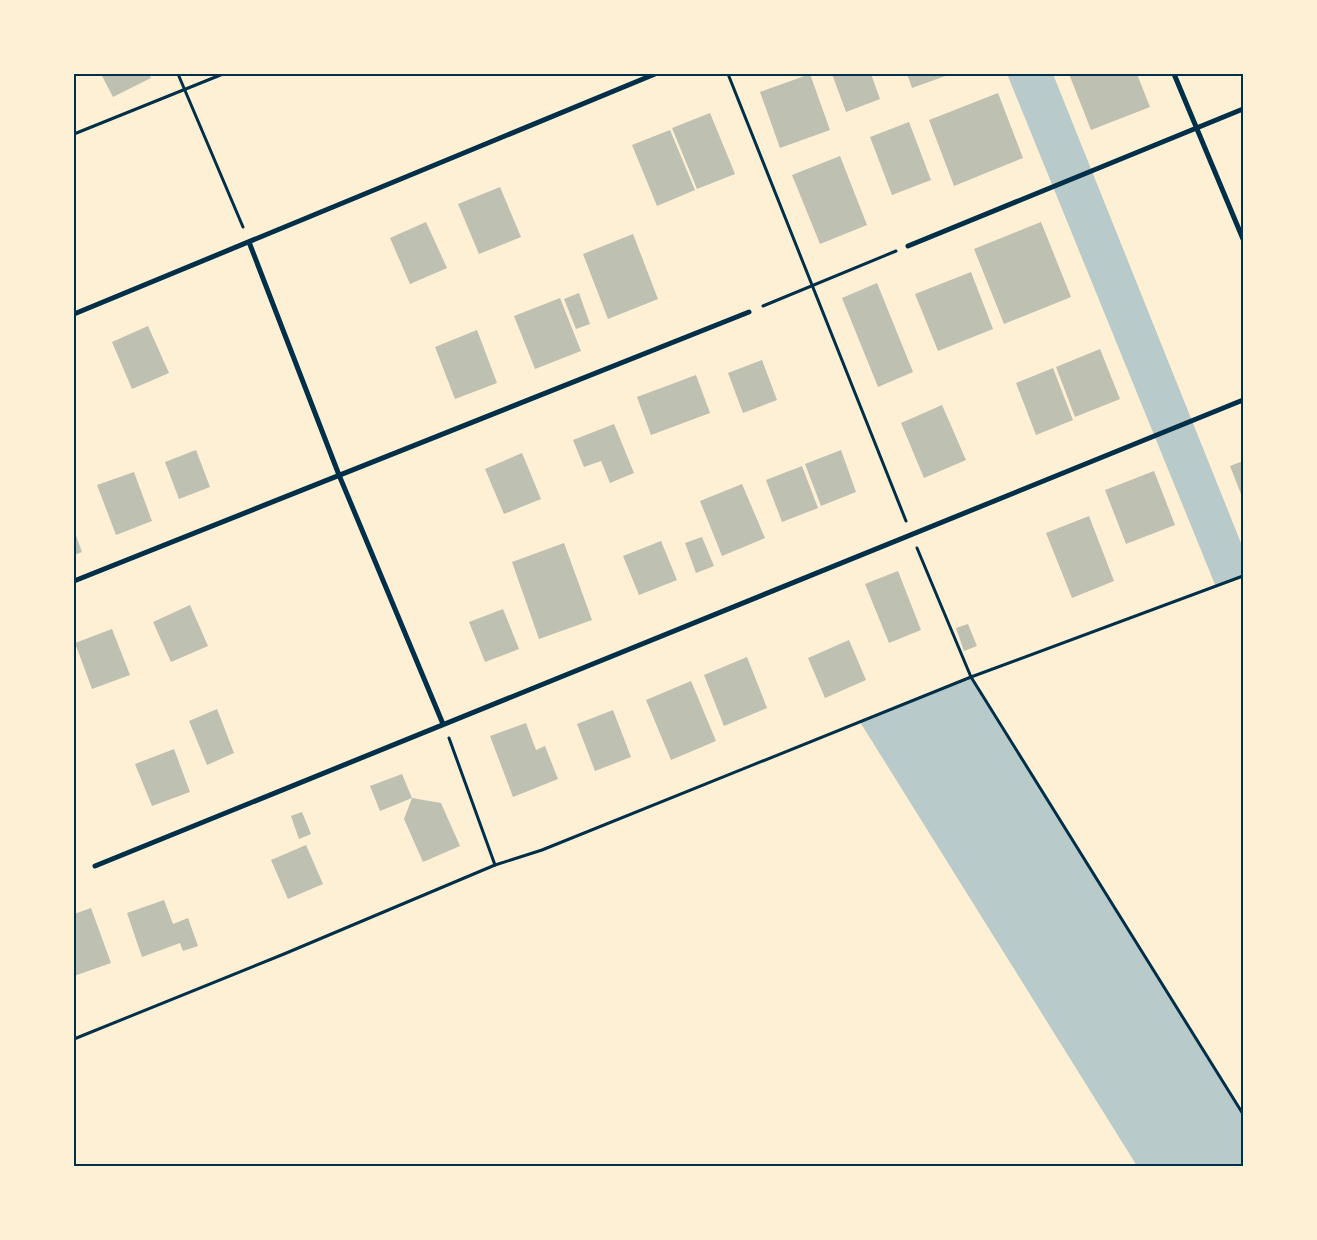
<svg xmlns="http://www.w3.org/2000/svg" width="1317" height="1240" viewBox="0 0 1317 1240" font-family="Raleway,sans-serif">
	<rect width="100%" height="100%" fill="#fdf0d5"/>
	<!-- green -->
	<g fill="#b9caca">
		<path d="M 1007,74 L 1053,74 L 1243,548 L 1243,576 L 1216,587 Z"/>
		<path d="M 971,677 L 1243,1114 L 1243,1166 L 1137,1166 L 860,722 Z"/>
	</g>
	<!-- building -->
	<g fill="#bec0b2">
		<path d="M 101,74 L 149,74 L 151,78 L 113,97 Z"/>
		<path d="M 810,74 L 830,130 L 780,148 L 760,92 Z"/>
		<path d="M 832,74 L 871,74 L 880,99 L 846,112 Z"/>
		<path d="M 907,74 L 951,74 L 912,88 Z"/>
		<path d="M 1069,74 L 1137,74 L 1150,107 L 1091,130 Z"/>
		<path d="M 998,93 L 1023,158 L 954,186 L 929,120 Z"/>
		<path d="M 710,113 L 735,174 L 697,189 L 672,128 Z"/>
		<path d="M 909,122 L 931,180 L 892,195 L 870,137 Z"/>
		<path d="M 670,130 L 695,190 L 657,206 L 632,145 Z"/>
		<path d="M 840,156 L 867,225 L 820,244 L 792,175 Z"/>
		<path d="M 500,187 L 521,237 L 479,254 L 458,204 Z"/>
		<path d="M 426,222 L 447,268 L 410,284 L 390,238 Z"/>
		<path d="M 1041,222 L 1071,297 L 1004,324 L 974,249 Z"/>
		<path d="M 633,234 L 658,299 L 608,319 L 583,254 Z"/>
		<path d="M 971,272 L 993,329 L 938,351 L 915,294 Z"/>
		<path d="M 877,283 L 913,372 L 878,387 L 842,298 Z"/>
		<path d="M 579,293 L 590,324 L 576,329 L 564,299 Z"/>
		<path d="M 560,298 L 581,351 L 535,369 L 514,316 Z"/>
		<path d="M 148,326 L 169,373 L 132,389 L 112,342 Z"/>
		<path d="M 477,330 L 497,383 L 455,399 L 435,347 Z"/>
		<path d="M 1100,349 L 1120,399 L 1075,417 L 1056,367 Z"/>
		<path d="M 762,360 L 777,400 L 743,413 L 728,373 Z"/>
		<path d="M 1053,368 L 1073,420 L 1036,435 L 1016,383 Z"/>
		<path d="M 696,375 L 710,413 L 651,435 L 637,397 Z"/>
		<path d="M 942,405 L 966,460 L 924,478 L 901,423 Z"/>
		<path d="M 614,424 L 634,473 L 610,483 L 601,461 L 584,467 L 573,440 Z"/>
		<path d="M 196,450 L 210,487 L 179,499 L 165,462 Z"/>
		<path d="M 841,450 L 856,492 L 821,506 L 805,464 Z"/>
		<path d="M 522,453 L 541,499 L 504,514 L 485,469 Z"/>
		<path d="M 1243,461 L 1243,499 L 1230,466 Z"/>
		<path d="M 802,466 L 818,508 L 782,522 L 766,480 Z"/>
		<path d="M 1154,471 L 1175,525 L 1126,544 L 1105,490 Z"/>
		<path d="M 134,472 L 152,521 L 116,535 L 97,485 Z"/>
		<path d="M 742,484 L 765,538 L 722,556 L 700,501 Z"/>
		<path d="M 1089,516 L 1114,581 L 1072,598 L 1046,533 Z"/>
		<path d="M 74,530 L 82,552 L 74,555 Z"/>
		<path d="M 702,537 L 714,566 L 696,573 L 685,543 Z"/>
		<path d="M 661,541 L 677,580 L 639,595 L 623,556 Z"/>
		<path d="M 564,543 L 592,620 L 539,639 L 512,562 Z"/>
		<path d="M 898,571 L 921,630 L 889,643 L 865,584 Z"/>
		<path d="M 190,605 L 208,646 L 171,662 L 153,622 Z"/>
		<path d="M 503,609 L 519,649 L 485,662 L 469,622 Z"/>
		<path d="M 968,624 L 977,646 L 964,651 L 956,628 Z"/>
		<path d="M 112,629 L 130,675 L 92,689 L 75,643 Z"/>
		<path d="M 849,640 L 866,680 L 825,698 L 808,658 Z"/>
		<path d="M 747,657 L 767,708 L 724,726 L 704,675 Z"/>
		<path d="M 691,681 L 716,741 L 671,760 L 646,700 Z"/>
		<path d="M 217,709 L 234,753 L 207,765 L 189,721 Z"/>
		<path d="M 613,710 L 631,757 L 595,771 L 577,724 Z"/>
		<path d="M 526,723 L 536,750 L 545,746 L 558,779 L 513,797 L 490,736 Z"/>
		<path d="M 174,749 L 190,792 L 152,806 L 135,764 Z"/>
		<path d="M 402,774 L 412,798 L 441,803 L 460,846 L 423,862 L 404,819 L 412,798 L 380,811 L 370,786 Z"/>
		<path d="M 302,812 L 311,834 L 299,839 L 291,816 Z"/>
		<path d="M 306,845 L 323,884 L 288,899 L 271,860 Z"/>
		<path d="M 164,900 L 173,924 L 188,918 L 198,946 L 183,951 L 180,943 L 142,957 L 127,913 Z"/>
		<path d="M 91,908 L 111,963 L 74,976 L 74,914 Z"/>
	</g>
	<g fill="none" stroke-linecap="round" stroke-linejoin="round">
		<!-- path -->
		<g stroke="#003049" stroke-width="3">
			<path d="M 178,74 L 243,227"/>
			<path d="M 728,74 L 906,521"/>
			<path d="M 74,134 L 223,74"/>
			<path d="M 763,306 L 896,251"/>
			<path d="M 917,548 L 971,677 L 1243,1114"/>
			<path d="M 449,738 L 495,865"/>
			<path d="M 74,1039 L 284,954 L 495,865 L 542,850 L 971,677 L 1243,576"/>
		</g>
		<!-- minor -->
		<g stroke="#003049" stroke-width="5">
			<path d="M 1174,74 L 1243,239"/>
			<path d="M 249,242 L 339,475 L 443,724"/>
			<path d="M 908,246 L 1243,109"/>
			<path d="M 74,314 L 655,74"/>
			<path d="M 74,581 L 749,312"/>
			<path d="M 95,866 L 1243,400"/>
		</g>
	</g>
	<!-- border -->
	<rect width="1317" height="1240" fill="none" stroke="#fdf0d5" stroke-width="150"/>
	<rect x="75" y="75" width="1167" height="1090" fill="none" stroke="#003049" stroke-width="2"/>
</svg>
